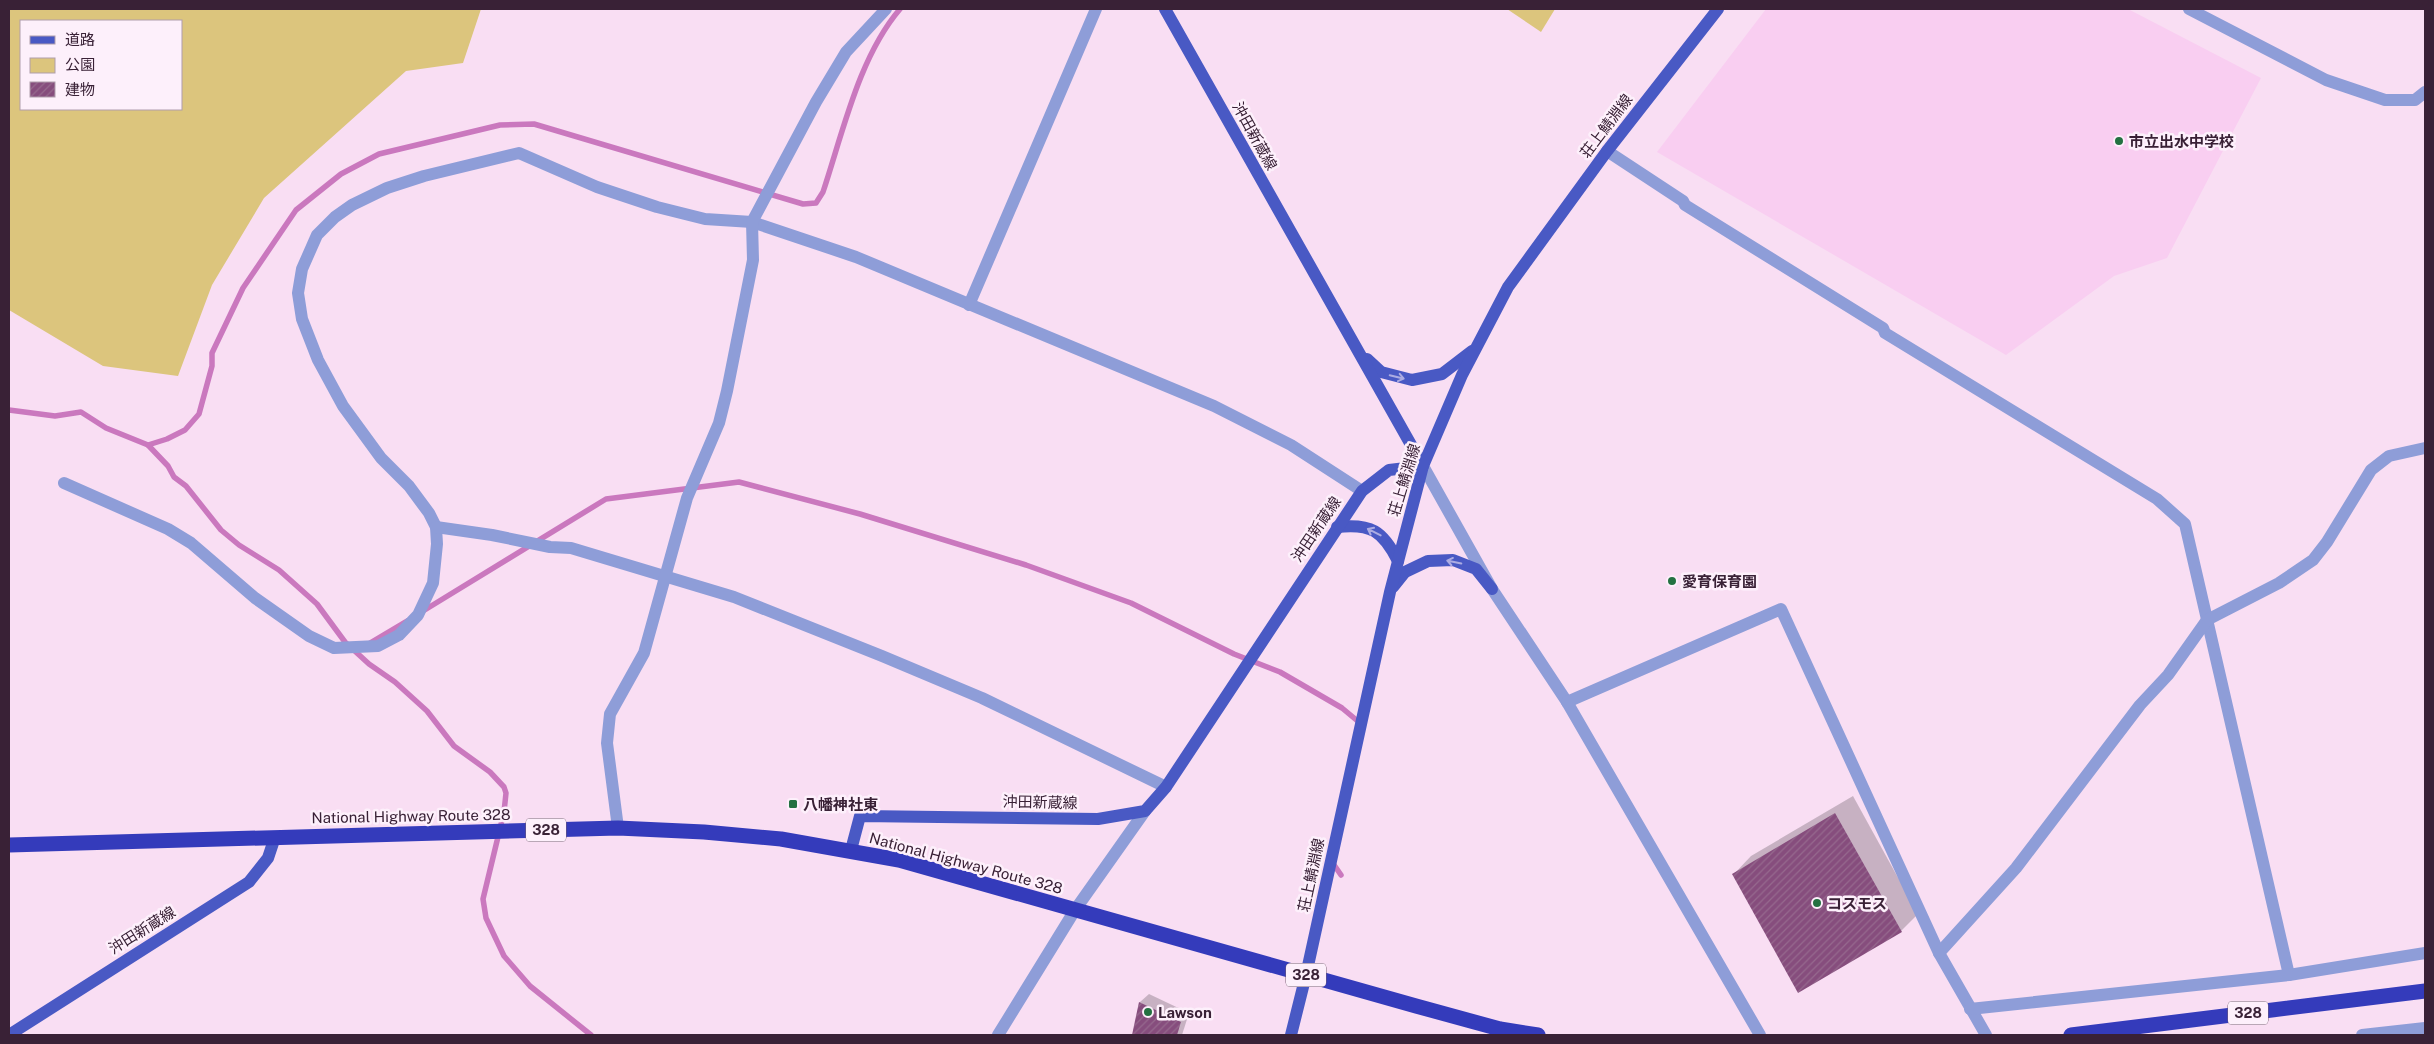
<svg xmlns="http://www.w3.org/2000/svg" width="2434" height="1044" viewBox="0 0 2434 1044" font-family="'Public Sans','Noto Sans JP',sans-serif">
	<defs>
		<pattern id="building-hatch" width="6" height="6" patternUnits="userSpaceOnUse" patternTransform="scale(1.25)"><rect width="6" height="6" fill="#864d7d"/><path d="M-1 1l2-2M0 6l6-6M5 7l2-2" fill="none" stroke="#96698e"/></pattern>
	</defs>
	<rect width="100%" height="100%" fill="#f9def3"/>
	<!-- built -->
	<path fill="#f9cef1" d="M 1766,9 L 2128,9 L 2261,78 L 2167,258 L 2114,276 L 2006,355 L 1657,152 Z"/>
	<!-- green -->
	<g fill="#dcc57d" fill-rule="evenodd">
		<path d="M 9,9 L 481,9 L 463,63 L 406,71 L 264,198 L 212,285 L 178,376 L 103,366 L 9,310 ZM 21,21 L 181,21 L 181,109 L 21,109 Z"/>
		<path d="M 1507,9 L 1555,9 L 1541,32 Z"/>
	</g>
	<!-- shadow -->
	<g fill="#0003">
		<path d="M 1853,796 L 1918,914 L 1901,931 L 1734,874 L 1751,856 Z"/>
		<path d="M 1149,994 L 1189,1013 L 1182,1035 L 1133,1035 L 1140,1002 Z"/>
	</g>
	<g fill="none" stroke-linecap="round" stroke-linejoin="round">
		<!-- stream -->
		<g stroke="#ca78be" stroke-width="5.5">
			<path d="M 9,410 L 55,416 L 81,412 L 106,428 L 148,445 L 168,466 L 174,477 L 186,486 L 221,530 L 239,545 L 279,570 L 317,604 L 345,642 L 369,664 L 395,682 L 427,711 L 454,746 L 490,772 L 504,787 L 506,793 L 504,812 L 483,899 L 486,918 L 504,956 L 530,986 L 591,1035"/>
			<path d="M 148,445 L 167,439 L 185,430 L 199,414 L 212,366 L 212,353 L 243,288 L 296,210 L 341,174 L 379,154 L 500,125 L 534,124 L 803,204 L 816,203 L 823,192 C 843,132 859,57 900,9"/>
			<path d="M 423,611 L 606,499 L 739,482 L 860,514 L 1026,565 L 1131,603 L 1234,654 L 1280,672 L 1342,708 L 1360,723"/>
			<path d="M 370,643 L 407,621"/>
			<path d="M 1332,862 L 1341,875"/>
		</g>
	</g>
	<!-- building -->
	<g fill="url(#building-hatch)">
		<path d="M 1835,813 L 1902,932 L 1798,993 L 1732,874 Z"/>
		<path d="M 1139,1002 L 1181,1022 L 1177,1035 L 1132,1035 Z"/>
	</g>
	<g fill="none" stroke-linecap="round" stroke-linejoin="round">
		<!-- minor -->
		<g stroke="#8e9dd8" stroke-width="12">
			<path d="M 2189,9 L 2326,80 L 2385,100 L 2415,100 L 2425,92"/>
			<path d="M 1607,151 L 1683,201 L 1685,205 L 1883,328 L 1885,333 L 2157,499 L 2185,524 L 2289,975"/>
			<path d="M 969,305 L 1096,9"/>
			<path d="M 1423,466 L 1492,589 L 1567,702 L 1760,1035"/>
			<path d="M 64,483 L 168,529 L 191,543 L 255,598 L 309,636 L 334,648 L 378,646 L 399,635 L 418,615 L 433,583 L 437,544 L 436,527 L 429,513 L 409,486 L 381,458 L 343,406 L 318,360 L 302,319 L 298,293 L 302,269 L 317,235 L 335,217 L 352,205 L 387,188 L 424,176 L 519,153 L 597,187 L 657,207 L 705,219 L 752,222 L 856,257 L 1214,406 L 1291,445 L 1362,491"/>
			<path d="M 436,527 L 492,535 L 550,547 L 571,548 L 734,597 L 882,656 L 982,698 L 1166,787"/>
			<path d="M 1567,702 L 1781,609 L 1939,953 L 1986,1035"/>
			<path d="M 618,828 L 607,743 L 610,714 L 644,653 L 687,498 L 719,423 L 727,391 L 753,260 L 752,222 L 816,102 L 846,52 L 886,9"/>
			<path d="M 1939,953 L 2016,868 L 2140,705 L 2168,675 L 2207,620 L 2279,583 L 2313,560 L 2327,542 L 2371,470 L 2389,456 L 2425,448"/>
			<path d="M 1970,1009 L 2289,975 L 2425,953"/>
			<path d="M 998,1035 L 1075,910 L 1145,811"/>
			<path d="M 2362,1035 L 2425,1028"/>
		</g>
		<!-- major -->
		<g stroke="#4959c4" stroke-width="12">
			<path d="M 1367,359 L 1381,372 L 1412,380 L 1442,374 L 1472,351"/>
			<path d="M 1337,527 C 1371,523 1383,531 1398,561"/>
			<path d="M 1393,587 L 1405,572 L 1428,561 L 1453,560 L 1476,569 L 1492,589"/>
			<path d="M 851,850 L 860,816 L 1098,819 L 1145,811 L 1166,787 L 1362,491 L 1389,470 L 1423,466 L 1165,9"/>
			<path d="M 9,1035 L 249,882 L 268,858 L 275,837"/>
			<path d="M 1291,1035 L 1306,975 L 1390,592 L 1423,466 L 1462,375 L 1508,287 L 1607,151 L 1718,9"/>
		</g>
		<!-- highway -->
		<g stroke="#343bbb" stroke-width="15">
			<path d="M 9,845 L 618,828 L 704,832 L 781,839 L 899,860 L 1416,1006 L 1500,1029 L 1538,1035"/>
			<path d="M 2071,1035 L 2425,991"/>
		</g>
	</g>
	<!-- one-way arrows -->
	<defs><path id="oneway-shaft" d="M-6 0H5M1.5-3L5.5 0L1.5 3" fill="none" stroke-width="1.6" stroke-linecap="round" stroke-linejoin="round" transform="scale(1.25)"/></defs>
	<g stroke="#acace2">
		<use href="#oneway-shaft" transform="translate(1397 377) rotate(14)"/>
		<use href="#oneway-shaft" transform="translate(1374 532) rotate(-153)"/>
		<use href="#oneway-shaft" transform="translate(1454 562) rotate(-168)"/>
	</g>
	<!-- markers -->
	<g fill="#237141" stroke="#fdf0fb" stroke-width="2">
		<circle cx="2119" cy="141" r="5"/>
		<circle cx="1672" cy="581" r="5"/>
		<rect x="788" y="799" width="10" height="10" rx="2.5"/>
		<circle cx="1817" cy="903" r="5"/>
		<circle cx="1148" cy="1012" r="5"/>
	</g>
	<g text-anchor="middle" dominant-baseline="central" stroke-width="5" stroke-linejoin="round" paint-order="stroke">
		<!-- shield labels -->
		<g fill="#fdf0fb" stroke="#745f71" stroke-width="1">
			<rect x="526" y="818.5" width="40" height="23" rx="4"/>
			<rect x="1286" y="963.5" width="40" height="23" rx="4"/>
			<rect x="2228" y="1001.5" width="40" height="23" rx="4"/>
		</g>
		<g font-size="14" font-weight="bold" fill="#392136">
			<text x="546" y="830">328</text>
			<text x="1306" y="975">328</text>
			<text x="2248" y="1013">328</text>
		</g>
		<!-- street labels -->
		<g font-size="15" fill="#392136" stroke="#fdf0fb">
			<text transform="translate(1606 126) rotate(-53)">荘上鯖淵線</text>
			<text transform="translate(1255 136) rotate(61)">沖田新蔵線</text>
			<text transform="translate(1404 480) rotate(-73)">荘上鯖淵線</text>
			<text transform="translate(1316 529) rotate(-56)">沖田新蔵線</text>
			<text transform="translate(1040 802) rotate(1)">沖田新蔵線</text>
			<text transform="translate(411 816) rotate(-1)">National Highway Route 328</text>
			<text transform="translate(966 863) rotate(15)">National Highway Route 328</text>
			<text transform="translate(1311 875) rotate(-78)">荘上鯖淵線</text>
			<text transform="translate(142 930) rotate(-32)">沖田新蔵線</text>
		</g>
		<!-- poi labels -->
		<g font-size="15" font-weight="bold" fill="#392136" stroke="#fdf0fb" text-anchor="start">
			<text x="2129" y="141">市立出水中学校</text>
			<text x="1682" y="581">愛育保育園</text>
			<text x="803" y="804">八幡神社東</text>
			<text x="1827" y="903">コスモス</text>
			<text x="1158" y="1012">Lawson</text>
		</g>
	</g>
	<!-- border -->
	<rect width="2434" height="1044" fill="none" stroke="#392136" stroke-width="20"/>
	<!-- legend -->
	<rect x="20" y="20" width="162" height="90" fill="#fdf0fb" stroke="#af9dac"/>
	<rect x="30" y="36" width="25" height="8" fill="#4959c4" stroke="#af9dac"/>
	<text x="65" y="45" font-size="15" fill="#392136">道路</text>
	<rect x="30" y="58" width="25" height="15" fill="#dcc57d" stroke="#af9dac"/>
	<text x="65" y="70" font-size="15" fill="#392136">公園</text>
	<rect x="30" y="82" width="25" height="15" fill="url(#building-hatch)" stroke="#af9dac"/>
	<text x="65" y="95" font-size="15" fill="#392136">建物</text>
</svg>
